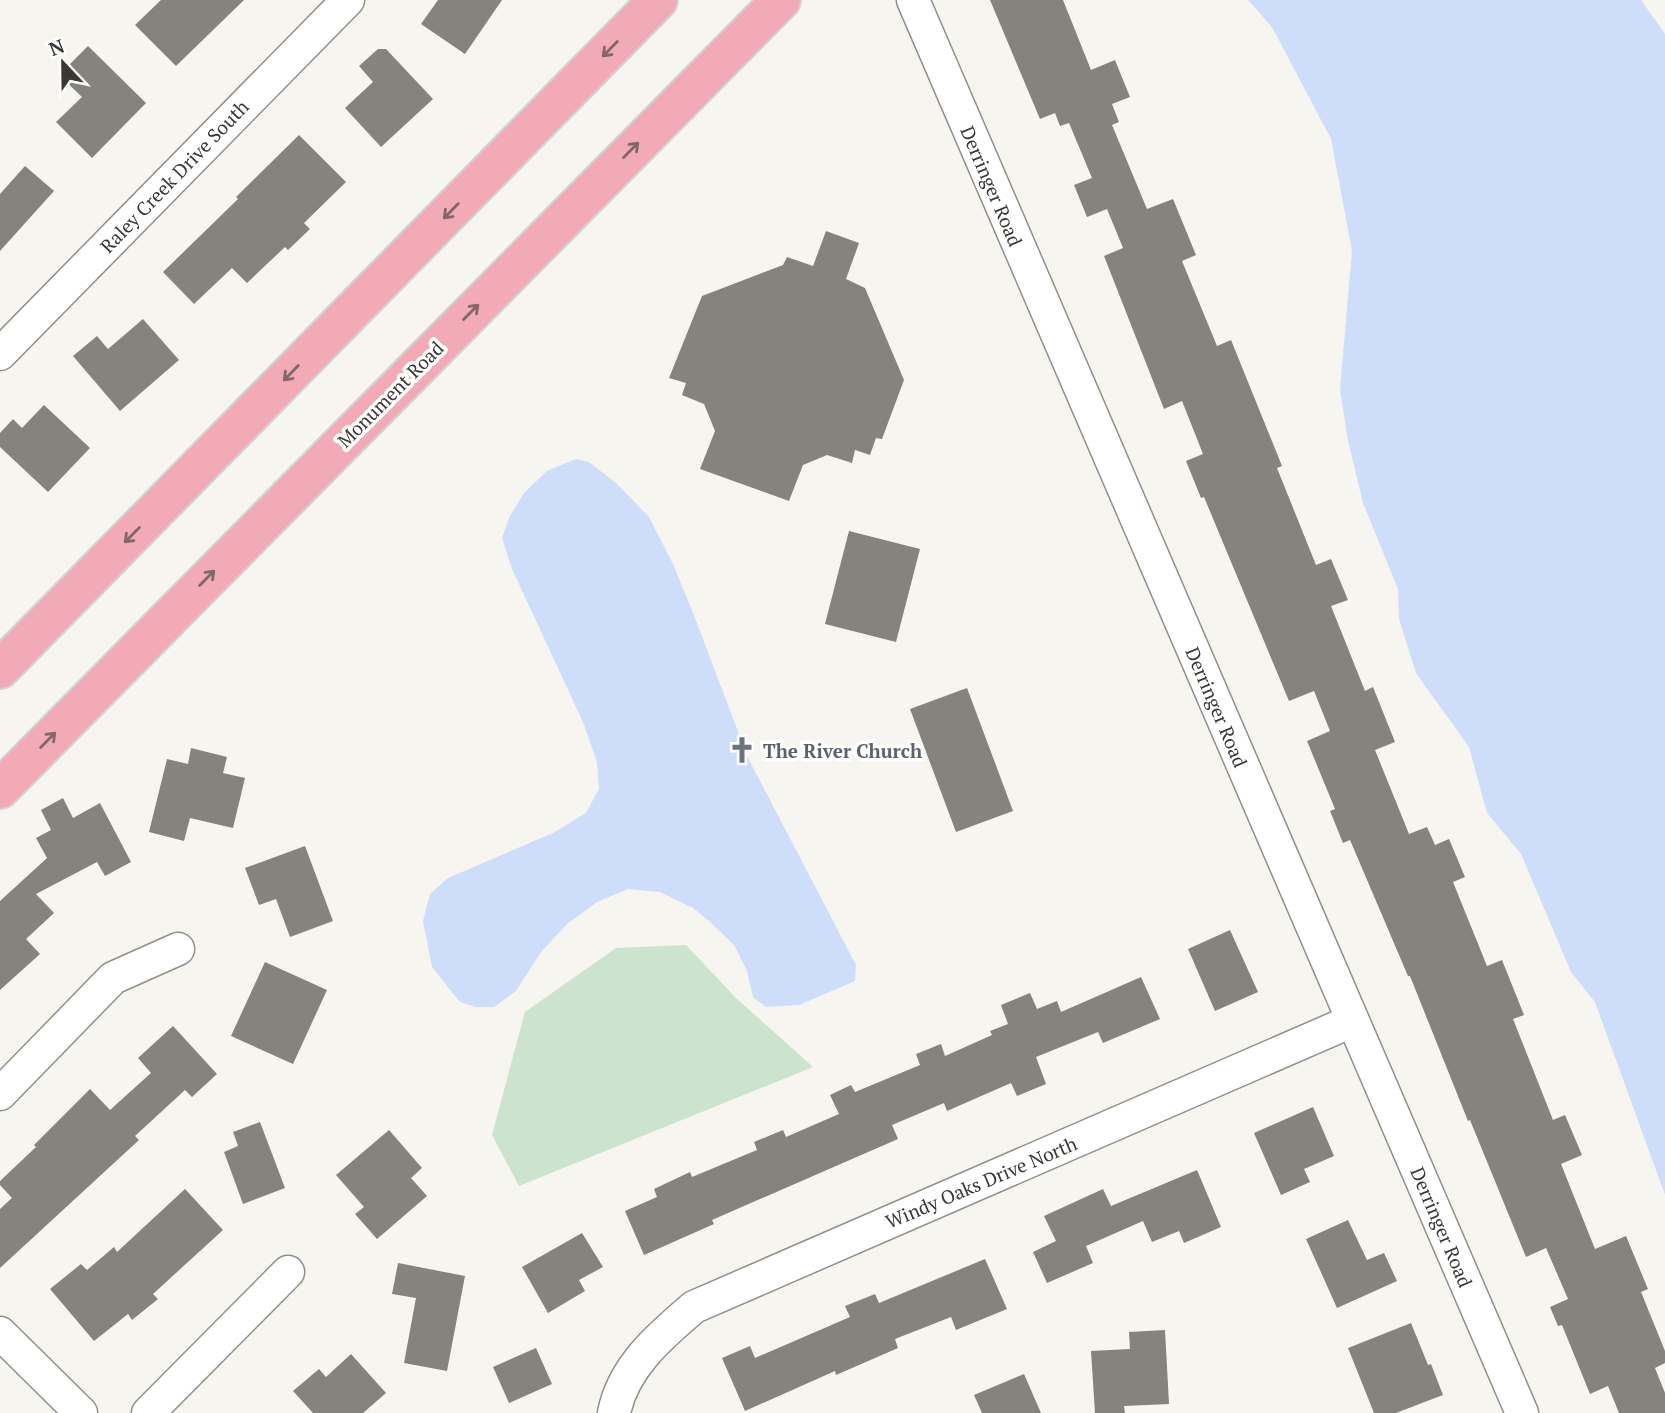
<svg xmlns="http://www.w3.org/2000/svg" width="1665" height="1413" viewBox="0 0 1665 1413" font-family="'PT Serif',serif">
	<rect width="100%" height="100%" fill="#f6f5f0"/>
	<!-- green -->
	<path fill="#cce4ce" d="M 686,945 L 736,998 L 813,1067 L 519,1186 L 492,1135 L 525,1012 L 616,948 Z"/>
	<!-- water -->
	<g fill="#ceddf9">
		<path d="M 1248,0 L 1641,0 L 1665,34 L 1665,1195 L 1595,1002 L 1571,972 L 1521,854 L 1487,813 L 1469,747 L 1416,673 L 1399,619 L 1398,589 L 1363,503 L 1348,441 L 1340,389 L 1352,251 L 1331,139 L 1272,27 Z"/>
		<path d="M 576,459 L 589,462 L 617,484 L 649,517 L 673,564 L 695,618 L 748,758 L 856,965 L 855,981 L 799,1005 L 766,1007 L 753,997 L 747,971 L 734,945 L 709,921 L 693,908 L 660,892 L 628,889 L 597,902 L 567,924 L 541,952 L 516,991 L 494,1007 L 476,1007 L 460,1002 L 432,967 L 423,921 L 430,894 L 448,878 L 553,833 L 586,813 L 599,789 L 597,762 L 583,722 L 512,569 L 502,538 L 509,518 L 524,493 L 547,471 Z"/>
	</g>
	<!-- building -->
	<g fill="#84837e">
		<path d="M 161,0 L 244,0 L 176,66 L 135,25 Z"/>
		<path d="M 438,0 L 502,0 L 465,54 L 421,24 Z"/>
		<path d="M 990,0 L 1063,0 L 1091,70 L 1115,60 L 1130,97 L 1112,104 L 1119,122 L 1112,125 L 1147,209 L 1173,199 L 1196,255 L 1182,261 L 1217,346 L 1231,340 L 1282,466 L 1277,468 L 1316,565 L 1331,559 L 1348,600 L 1331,606 L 1365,691 L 1373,687 L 1395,742 L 1375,750 L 1409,834 L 1427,827 L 1435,845 L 1449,839 L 1465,877 L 1453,882 L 1487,966 L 1502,960 L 1524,1015 L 1513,1019 L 1553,1120 L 1565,1115 L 1582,1155 L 1561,1164 L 1595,1249 L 1626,1236 L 1648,1289 L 1641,1292 L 1665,1351 L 1665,1363 L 1655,1368 L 1665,1393 L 1665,1413 L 1619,1413 L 1608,1386 L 1590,1394 L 1562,1325 L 1558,1326 L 1550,1307 L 1568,1299 L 1546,1248 L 1526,1257 L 1470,1120 L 1468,1121 L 1410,976 L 1408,976 L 1350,840 L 1343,843 L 1330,811 L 1335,809 L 1307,741 L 1330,731 L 1314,691 L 1289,701 L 1204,497 L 1201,498 L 1186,461 L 1203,454 L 1182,401 L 1164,409 L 1104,256 L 1123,248 L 1107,209 L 1087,217 L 1074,185 L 1092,178 L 1069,123 L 1060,126 L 1055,113 L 1040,119 Z"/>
		<path d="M 88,46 L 146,103 L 92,158 L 56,122 L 82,97 L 59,75 Z"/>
		<path d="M 378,49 L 386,49 L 433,99 L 381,147 L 345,108 L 373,82 L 359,66 Z"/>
		<path d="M 299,135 L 346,182 L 304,223 L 310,229 L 288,250 L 285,247 L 247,283 L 232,268 L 194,304 L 163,272 L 238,199 L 236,197 Z"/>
		<path d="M 25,166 L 54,191 L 0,251 L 0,194 Z"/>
		<path d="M 826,231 L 859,243 L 846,279 L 865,288 L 904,380 L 882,439 L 876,438 L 870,455 L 855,450 L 852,463 L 827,455 L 803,465 L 789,501 L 700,469 L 715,431 L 704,404 L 682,395 L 686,383 L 669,378 L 702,296 L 783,265 L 787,257 L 813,266 Z"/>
		<path d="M 143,319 L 179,360 L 120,411 L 73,356 L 97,336 L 108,349 Z"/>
		<path d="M 44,405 L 90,448 L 48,492 L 0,447 L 0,433 L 13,419 L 22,428 Z"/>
		<path d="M 849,531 L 920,549 L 896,642 L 825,624 Z"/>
		<path d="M 967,688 L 1013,811 L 956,832 L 910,709 Z"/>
		<path d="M 191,748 L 227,757 L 223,773 L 245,778 L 233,828 L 190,818 L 184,841 L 149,832 L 167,759 L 188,764 Z"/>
		<path d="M 63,798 L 73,818 L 100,803 L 131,862 L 105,876 L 97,862 L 36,894 L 54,913 L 26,939 L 40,954 L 0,990 L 0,901 L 47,858 L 36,838 L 51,830 L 41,810 Z"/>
		<path d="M 305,846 L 333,921 L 290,937 L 276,899 L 259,905 L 245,868 Z"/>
		<path d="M 1230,930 L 1258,992 L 1215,1011 L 1188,949 Z"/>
		<path d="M 265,962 L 327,990 L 293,1064 L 231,1036 Z"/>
		<path d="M 1141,977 L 1160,1019 L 1103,1043 L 1098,1032 L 1036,1057 L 1046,1084 L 1017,1096 L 1011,1083 L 947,1111 L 944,1103 L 892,1125 L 898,1139 L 712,1220 L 714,1224 L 644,1255 L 625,1211 L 657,1197 L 654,1189 L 690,1172 L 692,1177 L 757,1150 L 754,1142 L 783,1130 L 786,1137 L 839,1114 L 830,1095 L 851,1085 L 855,1092 L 920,1065 L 916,1054 L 941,1044 L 945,1056 L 992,1035 L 990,1031 L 1008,1024 L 1001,1005 L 1030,993 L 1037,1009 L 1057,1001 L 1061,1012 Z"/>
		<path d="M 173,1026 L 217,1074 L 192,1097 L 185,1090 L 135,1136 L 139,1140 L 0,1268 L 0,1209 L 12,1198 L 0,1185 L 0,1181 L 36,1147 L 34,1145 L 90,1089 L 110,1110 L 151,1073 L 138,1058 Z"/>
		<path d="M 1313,1107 L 1334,1156 L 1304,1169 L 1310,1182 L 1281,1195 L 1254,1133 Z"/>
		<path d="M 260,1122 L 285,1188 L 243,1204 L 224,1152 L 238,1146 L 233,1132 Z"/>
		<path d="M 389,1130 L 422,1168 L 411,1178 L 427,1196 L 377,1239 L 355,1214 L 364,1207 L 336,1175 Z"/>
		<path d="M 1197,1170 L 1221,1227 L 1184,1243 L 1179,1231 L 1152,1242 L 1143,1221 L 1086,1246 L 1093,1263 L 1047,1283 L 1033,1252 L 1056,1241 L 1044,1216 L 1103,1189 L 1111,1206 Z"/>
		<path d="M 185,1189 L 223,1230 L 153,1294 L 158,1299 L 132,1320 L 128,1314 L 94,1341 L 50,1289 L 81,1264 L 87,1270 L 114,1247 L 117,1252 Z"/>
		<path d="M 1348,1220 L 1367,1260 L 1384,1253 L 1397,1281 L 1337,1308 L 1306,1239 Z"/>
		<path d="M 582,1233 L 603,1267 L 579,1280 L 585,1291 L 548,1313 L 522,1267 Z"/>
		<path d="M 985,1259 L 1007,1309 L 956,1330 L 951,1317 L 895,1339 L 898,1348 L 836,1375 L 835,1371 L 745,1411 L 722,1358 L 750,1346 L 755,1358 L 850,1317 L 845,1306 L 875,1294 L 879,1303 Z"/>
		<path d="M 398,1263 L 465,1276 L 447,1371 L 404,1363 L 416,1298 L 392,1294 Z"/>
		<path d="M 1411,1323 L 1428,1365 L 1431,1364 L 1443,1395 L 1396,1413 L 1374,1413 L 1348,1348 Z"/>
		<path d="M 1165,1330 L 1169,1404 L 1124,1406 L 1125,1413 L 1095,1413 L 1091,1351 L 1130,1349 L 1129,1332 Z"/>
		<path d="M 536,1348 L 552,1384 L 509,1403 L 493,1367 Z"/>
		<path d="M 351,1354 L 386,1393 L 363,1413 L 313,1413 L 293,1391 L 319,1369 L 326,1377 Z"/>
		<path d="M 1024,1374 L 1041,1413 L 982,1413 L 974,1395 Z"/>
	</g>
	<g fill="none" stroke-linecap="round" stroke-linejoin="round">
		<defs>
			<g id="minor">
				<path d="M 913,0 L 1522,1413"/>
				<path d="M 0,354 L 348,0"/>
				<path d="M 0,1094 L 113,978 L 178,949"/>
				<path d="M 0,1333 L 81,1413"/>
				<path d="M 148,1413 L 288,1272"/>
				<path d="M 614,1413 C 623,1367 660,1336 694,1307 L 1352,1021"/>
			</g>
			<g id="major">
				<path d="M 0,669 L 658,0"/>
				<path d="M 0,789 L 781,0"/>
			</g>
		</defs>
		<!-- minor casing -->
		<use href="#minor" stroke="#908f8a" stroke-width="35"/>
		<!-- major casing -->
		<use href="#major" stroke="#d3d3d3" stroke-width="42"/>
		<!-- minor -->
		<use href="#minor" stroke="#fff" stroke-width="32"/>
		<!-- major -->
		<use href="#major" stroke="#f2aab6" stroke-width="38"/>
	</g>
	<!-- one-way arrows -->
	<defs><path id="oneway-shaft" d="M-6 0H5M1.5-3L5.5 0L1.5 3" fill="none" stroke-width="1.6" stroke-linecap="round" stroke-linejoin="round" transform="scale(1.75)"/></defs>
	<g stroke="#836669">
		<use href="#oneway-shaft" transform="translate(610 49) rotate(134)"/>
		<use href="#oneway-shaft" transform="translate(631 150) rotate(-45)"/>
		<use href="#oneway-shaft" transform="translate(451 211) rotate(134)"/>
		<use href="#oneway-shaft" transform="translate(471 312) rotate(-45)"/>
		<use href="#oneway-shaft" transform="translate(291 373) rotate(134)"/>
		<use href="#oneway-shaft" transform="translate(132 535) rotate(135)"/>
		<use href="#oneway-shaft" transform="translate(207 578) rotate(-45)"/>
		<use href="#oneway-shaft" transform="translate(48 740) rotate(-45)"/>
	</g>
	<!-- icons -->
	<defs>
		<symbol id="church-bare" viewBox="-9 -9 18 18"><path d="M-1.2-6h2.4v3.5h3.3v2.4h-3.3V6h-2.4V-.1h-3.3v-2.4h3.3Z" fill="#6b7280" stroke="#fff" stroke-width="2.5" paint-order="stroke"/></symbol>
	</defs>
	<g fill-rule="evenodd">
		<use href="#church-bare" x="723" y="731" width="38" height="38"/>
	</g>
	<g text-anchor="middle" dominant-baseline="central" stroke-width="7" stroke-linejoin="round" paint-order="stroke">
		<!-- street labels -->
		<g font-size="19" fill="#393836" stroke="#fff">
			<text transform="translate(174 176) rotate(-46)">Raley Creek Drive South</text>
			<text transform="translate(992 186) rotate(67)">Derringer Road</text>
			<text transform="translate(390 394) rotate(-45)">Monument Road</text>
			<text transform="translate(1217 707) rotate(67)">Derringer Road</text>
			<text transform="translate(981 1182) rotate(-23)">Windy Oaks Drive North</text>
			<text transform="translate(1442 1227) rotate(67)">Derringer Road</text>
		</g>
		<!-- worship labels -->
		<g font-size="19" font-weight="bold" fill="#5b616d" stroke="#fff" text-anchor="start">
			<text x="763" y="750">The River Church</text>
		</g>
	</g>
	<!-- north arrow -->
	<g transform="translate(63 63) rotate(338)" stroke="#ffffff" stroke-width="5" paint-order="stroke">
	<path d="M0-5L12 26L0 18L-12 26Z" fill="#393836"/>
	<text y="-10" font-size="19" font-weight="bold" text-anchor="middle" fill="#393836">N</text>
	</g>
</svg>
